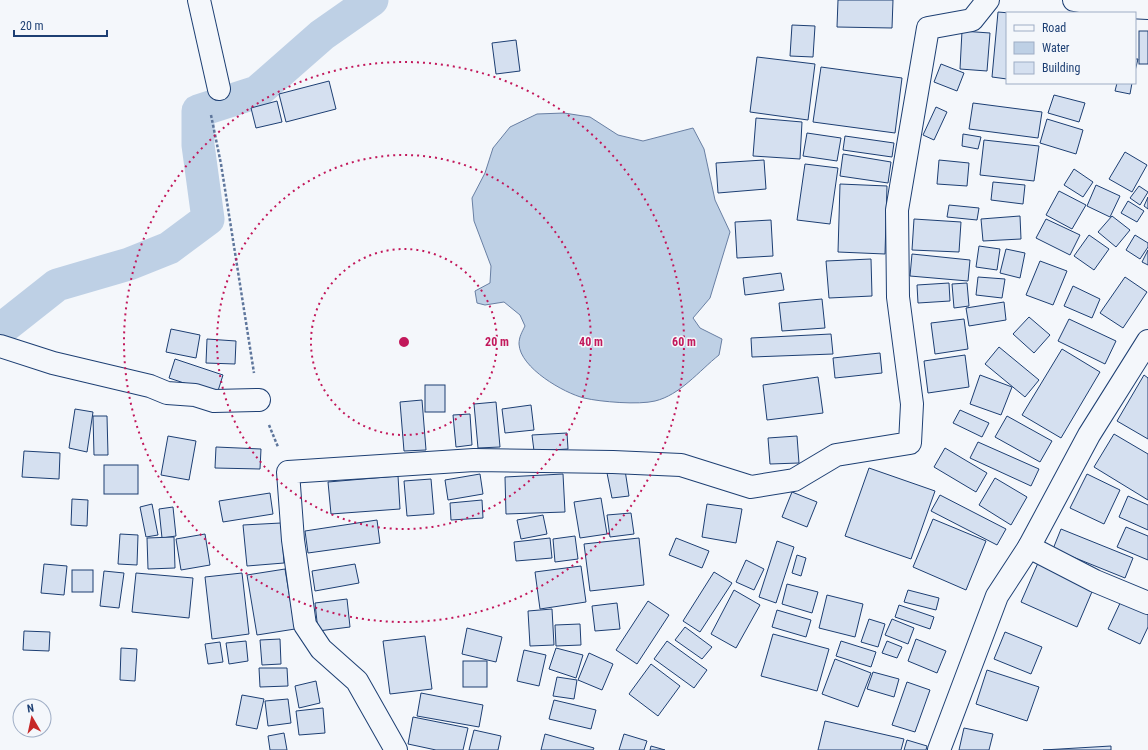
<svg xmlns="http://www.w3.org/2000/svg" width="1148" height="750" viewBox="0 0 1148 750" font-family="'Roboto Condensed',sans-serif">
	<rect width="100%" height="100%" fill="#f4f7fb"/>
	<!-- water -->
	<path fill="#bed0e5" stroke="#687fa3" d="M 564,113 L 590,117 L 618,135 L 643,141 L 693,128 L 704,149 L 715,200 L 730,232 L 710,298 L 693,318 L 700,328 L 722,339 L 719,355 C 699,371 680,395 655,401 C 639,405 601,402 584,398 C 564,393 520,368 519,344 C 519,337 522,332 525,326 L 520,315 L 504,302 L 485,305 L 477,303 L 475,291 L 490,283 L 491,266 L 474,221 L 472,198 L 485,173 L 493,148 L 510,127 L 537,114 Z"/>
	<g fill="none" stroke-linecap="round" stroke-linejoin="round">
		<!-- canal -->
		<path stroke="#bed0e5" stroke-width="33" d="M 0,330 L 57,285 L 129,264 L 169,248 L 208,219 L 198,145 L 198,111 L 257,92 L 322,35 L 372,0"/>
	</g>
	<!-- building -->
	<g fill="#d5e0f0" stroke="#1d3f73">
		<path d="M 838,0 L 893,0 L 892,28 L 837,27 Z"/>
		<path d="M 998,12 L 1010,13 L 1007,13 L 1007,79 L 992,77 Z"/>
		<path d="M 792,25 L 815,26 L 813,57 L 790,56 Z"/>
		<path d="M 962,31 L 990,33 L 987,71 L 960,69 Z"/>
		<rect x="1139" y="31" width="9" height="33"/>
		<path d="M 516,40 L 520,71 L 496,74 L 492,43 Z"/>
		<path d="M 757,57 L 815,64 L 808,120 L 750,112 Z"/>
		<path d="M 1135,59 L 1138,59 L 1135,71 Z"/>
		<path d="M 941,64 L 964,73 L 957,91 L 934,82 Z"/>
		<path d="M 821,67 L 902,78 L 895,133 L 813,122 Z"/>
		<path d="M 329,81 L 336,109 L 286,122 L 279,94 Z"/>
		<path d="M 1117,83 L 1132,83 L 1130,94 L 1115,91 Z"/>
		<path d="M 1054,95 L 1085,103 L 1079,122 L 1048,113 Z"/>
		<path d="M 277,101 L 282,122 L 256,128 L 251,108 Z"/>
		<path d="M 973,103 L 1042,112 L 1038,138 L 969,129 Z"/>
		<path d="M 936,107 L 947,112 L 934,140 L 923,135 Z"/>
		<path d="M 756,118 L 802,122 L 800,159 L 753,156 Z"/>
		<path d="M 1047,119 L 1083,130 L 1076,154 L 1040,143 Z"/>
		<path d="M 807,133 L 841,138 L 837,161 L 803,156 Z"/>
		<path d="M 963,134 L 981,137 L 978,149 L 962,146 Z"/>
		<path d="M 845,136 L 894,143 L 892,157 L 843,150 Z"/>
		<path d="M 984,140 L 1039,146 L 1034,181 L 980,175 Z"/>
		<path d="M 1125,152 L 1147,165 L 1132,192 L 1109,179 Z"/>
		<path d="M 843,154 L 891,162 L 888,183 L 840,176 Z"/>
		<path d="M 764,160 L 766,189 L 718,193 L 716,163 Z"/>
		<path d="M 939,160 L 969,163 L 967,186 L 937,184 Z"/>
		<path d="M 805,164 L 838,168 L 830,224 L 797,220 Z"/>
		<path d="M 1074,169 L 1093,182 L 1083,197 L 1064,185 Z"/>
		<path d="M 993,182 L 1025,185 L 1023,204 L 991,200 Z"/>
		<path d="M 840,184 L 887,186 L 885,254 L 838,252 Z"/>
		<path d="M 1096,185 L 1120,196 L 1110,217 L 1087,206 Z"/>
		<path d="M 1139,186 L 1148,192 L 1140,205 L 1130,198 Z"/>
		<path d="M 1059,191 L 1086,205 L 1072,229 L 1046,215 Z"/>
		<path d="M 1148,197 L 1148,209 L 1144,206 Z"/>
		<path d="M 1128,201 L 1144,211 L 1137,222 L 1121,213 Z"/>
		<path d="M 949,205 L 979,208 L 977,220 L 947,217 Z"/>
		<path d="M 1020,216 L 1021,239 L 983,241 L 981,219 Z"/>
		<path d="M 1112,216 L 1130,230 L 1116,247 L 1098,232 Z"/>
		<path d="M 914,219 L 961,222 L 959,252 L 912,250 Z"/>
		<path d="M 1046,219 L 1080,235 L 1070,255 L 1036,238 Z"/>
		<path d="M 771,220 L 773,256 L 737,258 L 735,222 Z"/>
		<path d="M 1089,235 L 1109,249 L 1094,270 L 1074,256 Z"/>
		<path d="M 1135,235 L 1148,243 L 1148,247 L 1140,259 L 1126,250 Z"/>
		<path d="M 979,246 L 1000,249 L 997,270 L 976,267 Z"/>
		<path d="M 1006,249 L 1025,253 L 1020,278 L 1000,273 Z"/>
		<path d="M 1148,250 L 1148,265 L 1142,262 Z"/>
		<path d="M 912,254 L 970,260 L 968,281 L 910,276 Z"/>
		<path d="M 871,259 L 872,296 L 829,298 L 826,261 Z"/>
		<path d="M 1040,261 L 1067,271 L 1053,305 L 1026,295 Z"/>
		<path d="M 781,273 L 784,290 L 745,295 L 743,278 Z"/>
		<path d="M 978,277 L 1005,279 L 1002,298 L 976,295 Z"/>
		<path d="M 1125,277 L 1147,292 L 1123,328 L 1100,313 Z"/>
		<path d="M 949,283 L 950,301 L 918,303 L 917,285 Z"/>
		<path d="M 967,283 L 969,306 L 954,308 L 952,284 Z"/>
		<path d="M 1073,286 L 1100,299 L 1092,318 L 1064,306 Z"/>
		<path d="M 822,299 L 825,328 L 782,331 L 779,303 Z"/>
		<path d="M 1004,302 L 1006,320 L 969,326 L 966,308 Z"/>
		<path d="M 1029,317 L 1050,335 L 1034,353 L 1013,334 Z"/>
		<path d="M 964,319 L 968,349 L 935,354 L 931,323 Z"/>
		<path d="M 1069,319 L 1116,341 L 1105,364 L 1058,341 Z"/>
		<path d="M 171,329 L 200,335 L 196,358 L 166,352 Z"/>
		<path d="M 831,334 L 833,354 L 752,357 L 751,338 Z"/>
		<path d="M 207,339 L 236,341 L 235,364 L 206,363 Z"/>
		<path d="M 999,347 L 1039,380 L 1025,397 L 985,364 Z"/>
		<path d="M 1062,349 L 1100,372 L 1061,438 L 1022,415 Z"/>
		<path d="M 880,353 L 882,373 L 835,378 L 833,358 Z"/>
		<path d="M 965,355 L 969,387 L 928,393 L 924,361 Z"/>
		<path d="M 175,359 L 223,375 L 217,394 L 169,378 Z"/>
		<path d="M 980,375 L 1012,387 L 1001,415 L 970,404 Z"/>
		<path d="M 1144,375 L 1148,378 L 1148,439 L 1117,421 Z"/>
		<path d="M 818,377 L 823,413 L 767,420 L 763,385 Z"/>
		<rect x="425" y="385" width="20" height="27"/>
		<path d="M 422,400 L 426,450 L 404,451 L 400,402 Z"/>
		<path d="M 496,402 L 500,447 L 478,448 L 474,404 Z"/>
		<path d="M 531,405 L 534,430 L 505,433 L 502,409 Z"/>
		<path d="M 75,409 L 93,412 L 87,452 L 69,448 Z"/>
		<path d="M 960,410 L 989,423 L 982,437 L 953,423 Z"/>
		<path d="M 470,414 L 472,445 L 456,447 L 453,415 Z"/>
		<path d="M 93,416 L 107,416 L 108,455 L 94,455 Z"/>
		<path d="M 1007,416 L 1052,441 L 1040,462 L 995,437 Z"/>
		<path d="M 567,433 L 568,449 L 534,451 L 532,435 Z"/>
		<path d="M 1114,434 L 1148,454 L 1148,500 L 1094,467 Z"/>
		<path d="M 168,436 L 196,441 L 189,480 L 161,475 Z"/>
		<path d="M 797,436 L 799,463 L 770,464 L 768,438 Z"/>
		<path d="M 978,442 L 1039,469 L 1031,486 L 970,458 Z"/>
		<path d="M 216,447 L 261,449 L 260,469 L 215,468 Z"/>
		<path d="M 945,448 L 987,473 L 976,492 L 934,467 Z"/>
		<path d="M 24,451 L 60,453 L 59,479 L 22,477 Z"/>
		<rect x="104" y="465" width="34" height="29"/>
		<path d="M 869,468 L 935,491 L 911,559 L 845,536 Z"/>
		<path d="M 625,470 L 629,496 L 612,498 L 607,473 Z"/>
		<path d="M 480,474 L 483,494 L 448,500 L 445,480 Z"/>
		<path d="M 563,474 L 565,512 L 506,514 L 505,477 Z"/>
		<path d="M 1087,474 L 1120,490 L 1104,524 L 1070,508 Z"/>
		<path d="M 398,476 L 400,509 L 331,514 L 328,482 Z"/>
		<path d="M 995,478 L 1027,497 L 1011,525 L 979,505 Z"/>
		<path d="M 431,479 L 434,514 L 407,516 L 404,481 Z"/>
		<path d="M 792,492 L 817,502 L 807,527 L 782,517 Z"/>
		<path d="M 270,493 L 273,514 L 223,522 L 219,501 Z"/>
		<path d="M 940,495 L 1006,529 L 997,545 L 931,511 Z"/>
		<path d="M 1128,496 L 1148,505 L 1148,530 L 1119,517 Z"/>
		<path d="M 601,498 L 607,534 L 580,538 L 574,502 Z"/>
		<path d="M 72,499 L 88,500 L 87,526 L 71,525 Z"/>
		<path d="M 482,500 L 483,518 L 451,520 L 450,503 Z"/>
		<path d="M 152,504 L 158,535 L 146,537 L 140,507 Z"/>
		<path d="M 707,504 L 742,509 L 736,543 L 702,537 Z"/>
		<path d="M 173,507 L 176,536 L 162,538 L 159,509 Z"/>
		<path d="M 631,513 L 634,534 L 610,537 L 607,515 Z"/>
		<path d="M 543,515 L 547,534 L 521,539 L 517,520 Z"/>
		<path d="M 933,519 L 986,541 L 966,590 L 913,567 Z"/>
		<path d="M 377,520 L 380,543 L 308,553 L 305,531 Z"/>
		<path d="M 281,523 L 284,563 L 247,566 L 243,525 Z"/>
		<path d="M 1126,527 L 1148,536 L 1148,560 L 1117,547 Z"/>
		<path d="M 1061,529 L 1133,558 L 1125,578 L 1053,549 Z"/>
		<path d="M 120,534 L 138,535 L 137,565 L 118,564 Z"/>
		<path d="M 205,534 L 210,565 L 181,570 L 176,539 Z"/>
		<path d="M 575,536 L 578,559 L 555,562 L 553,539 Z"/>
		<path d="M 174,537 L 175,568 L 148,569 L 147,538 Z"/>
		<path d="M 550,538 L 552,558 L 516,561 L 514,542 Z"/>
		<path d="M 639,538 L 644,585 L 590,591 L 584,544 Z"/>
		<path d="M 676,538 L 709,551 L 702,568 L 669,555 Z"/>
		<path d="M 777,541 L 794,547 L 776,603 L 759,597 Z"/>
		<path d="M 797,555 L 806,558 L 801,576 L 792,573 Z"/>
		<path d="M 746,560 L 764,569 L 754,590 L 736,582 Z"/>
		<path d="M 1038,563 L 1094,587 L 1077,627 L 1021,602 Z"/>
		<path d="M 44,564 L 67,566 L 64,595 L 41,593 Z"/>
		<path d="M 355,564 L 359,583 L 315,591 L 312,571 Z"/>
		<path d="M 581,566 L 586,602 L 540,609 L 535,572 Z"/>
		<path d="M 285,569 L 295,629 L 257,635 L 247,575 Z"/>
		<rect x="72" y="570" width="21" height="22"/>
		<path d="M 104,571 L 124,573 L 119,608 L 100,606 Z"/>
		<path d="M 714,572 L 732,583 L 700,632 L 683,621 Z"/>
		<path d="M 136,573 L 193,578 L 189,618 L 132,612 Z"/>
		<path d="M 242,573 L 249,634 L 212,639 L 205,577 Z"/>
		<path d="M 787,584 L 818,592 L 812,613 L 782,604 Z"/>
		<path d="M 734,590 L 760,605 L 736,648 L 711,634 Z"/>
		<path d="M 908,590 L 939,598 L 936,610 L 904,602 Z"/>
		<path d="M 827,595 L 863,604 L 855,637 L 819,628 Z"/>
		<path d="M 347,599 L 350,627 L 318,631 L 315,603 Z"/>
		<path d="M 1122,599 L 1148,612 L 1148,627 L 1140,644 L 1108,629 Z"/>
		<path d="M 648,601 L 669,615 L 637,664 L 616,650 Z"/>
		<path d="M 617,603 L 620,629 L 595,631 L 592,606 Z"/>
		<path d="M 899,605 L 934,617 L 930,629 L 895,617 Z"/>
		<path d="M 552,609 L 554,645 L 530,646 L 528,611 Z"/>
		<path d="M 777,610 L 811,620 L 806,637 L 772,627 Z"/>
		<path d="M 869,619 L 885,624 L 878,647 L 861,642 Z"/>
		<path d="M 892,619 L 914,628 L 908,644 L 885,635 Z"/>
		<path d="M 580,624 L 581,645 L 556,646 L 555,625 Z"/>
		<path d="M 685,627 L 712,647 L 702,659 L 675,640 Z"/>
		<path d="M 467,628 L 502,637 L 496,662 L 462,654 Z"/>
		<path d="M 24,631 L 50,632 L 49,651 L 23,650 Z"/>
		<path d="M 1005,632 L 1042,647 L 1031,674 L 994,659 Z"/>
		<path d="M 773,634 L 829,649 L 817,691 L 761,676 Z"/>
		<path d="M 425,636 L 432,689 L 390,694 L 383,641 Z"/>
		<path d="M 280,639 L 281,664 L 262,665 L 260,640 Z"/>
		<path d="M 916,639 L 946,651 L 937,673 L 908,661 Z"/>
		<path d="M 246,641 L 248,661 L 229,664 L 226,643 Z"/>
		<path d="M 667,641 L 707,670 L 694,688 L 654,659 Z"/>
		<path d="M 841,641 L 876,652 L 871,667 L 836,656 Z"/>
		<path d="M 887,641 L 902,647 L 897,658 L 882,653 Z"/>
		<path d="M 220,642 L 223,662 L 208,664 L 205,644 Z"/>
		<path d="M 121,648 L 137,649 L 135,681 L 120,680 Z"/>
		<path d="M 556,648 L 583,655 L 576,678 L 549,669 Z"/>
		<path d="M 524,650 L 546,655 L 539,686 L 517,681 Z"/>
		<path d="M 589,653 L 613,664 L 602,690 L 578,680 Z"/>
		<path d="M 835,659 L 871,673 L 858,707 L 822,694 Z"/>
		<rect x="463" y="661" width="24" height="26"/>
		<path d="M 651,664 L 680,686 L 658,716 L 629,694 Z"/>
		<path d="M 259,668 L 287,668 L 288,686 L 260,687 Z"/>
		<path d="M 987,670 L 1039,687 L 1027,721 L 976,704 Z"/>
		<path d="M 873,672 L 899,679 L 894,697 L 867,689 Z"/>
		<path d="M 557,677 L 577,680 L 574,699 L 553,696 Z"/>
		<path d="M 316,681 L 320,703 L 299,708 L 295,686 Z"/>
		<path d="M 907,682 L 930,690 L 915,732 L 892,725 Z"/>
		<path d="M 421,693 L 483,705 L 479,727 L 417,716 Z"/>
		<path d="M 242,695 L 264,699 L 257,729 L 236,725 Z"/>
		<path d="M 288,699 L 291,723 L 268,726 L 265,701 Z"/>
		<path d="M 554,700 L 596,710 L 591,729 L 549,719 Z"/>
		<path d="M 323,708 L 325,733 L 299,735 L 296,711 Z"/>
		<path d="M 413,717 L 468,728 L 463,750 L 436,750 L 408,744 Z"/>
		<path d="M 825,721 L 904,739 L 901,750 L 818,750 Z"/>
		<path d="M 964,728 L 993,734 L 989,750 L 959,750 Z"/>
		<path d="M 474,730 L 501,736 L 498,750 L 469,750 Z"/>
		<path d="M 284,733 L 287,750 L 270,750 L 268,736 Z"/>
		<path d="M 545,734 L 594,748 L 593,750 L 541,750 Z"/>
		<path d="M 624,734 L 647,741 L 644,750 L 619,750 Z"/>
		<path d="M 907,740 L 927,746 L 926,750 L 904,750 Z"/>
		<path d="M 651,746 L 665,750 L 650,750 Z"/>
		<path d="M 1111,746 L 1111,750 L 1043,750 Z"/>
	</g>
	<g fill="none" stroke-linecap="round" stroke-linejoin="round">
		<defs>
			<g id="minor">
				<path d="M 199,0 L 219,89"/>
				<path d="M 1074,0 L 1108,6 L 1148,8"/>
				<path d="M 0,346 L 53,363 L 150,386 L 167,393 L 195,395 L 214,401 L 259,400"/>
				<path d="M 1029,547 L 1095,581 L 1148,603"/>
				<path d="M 396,750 L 357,681 L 321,649 L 305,625 L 293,540 L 288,472 L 474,460 L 613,462 L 681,465 L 751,487 L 794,480 L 836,455 L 910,443 L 912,404 L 898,297 L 897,210 L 928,28 L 972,20 L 988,0"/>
				<path d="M 939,750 L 997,596 L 1029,547 L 1089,435 L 1148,341"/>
			</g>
		</defs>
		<!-- minor casing -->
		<use href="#minor" stroke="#1d3f73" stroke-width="24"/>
		<!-- path -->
		<g stroke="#5e769c" stroke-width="2.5" stroke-dasharray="3 2" stroke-linecap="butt">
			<path d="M 211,115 L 221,164 L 254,373"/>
			<path d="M 269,425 L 278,447"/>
		</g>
		<!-- minor -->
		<use href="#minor" stroke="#f4f7fb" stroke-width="22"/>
	</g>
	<!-- distance rings -->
	<g fill="none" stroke="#c2185b" stroke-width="2" stroke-dasharray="2 4">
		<circle cx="404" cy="342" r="93"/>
		<circle cx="404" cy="342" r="187"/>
		<circle cx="404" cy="342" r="280"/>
	</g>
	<circle cx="404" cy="342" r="6" fill="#c2185b" stroke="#f4f7fb" stroke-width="2"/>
	<g font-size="12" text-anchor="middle" font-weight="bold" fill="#c2185b" stroke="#f4f7fb" stroke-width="3" stroke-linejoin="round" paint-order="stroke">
		<text x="497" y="346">20 m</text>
		<text x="591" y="346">40 m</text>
		<text x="684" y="346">60 m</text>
	</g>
	<!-- legend -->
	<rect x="1006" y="12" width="130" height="72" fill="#f4f7fb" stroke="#9eadc5"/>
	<rect x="1014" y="25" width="20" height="6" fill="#f4f7fb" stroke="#9eadc5"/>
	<text x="1042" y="32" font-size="12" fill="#1d3f73">Road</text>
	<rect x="1014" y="42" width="20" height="12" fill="#bed0e5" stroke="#9eadc5"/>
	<text x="1042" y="52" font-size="12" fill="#1d3f73">Water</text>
	<rect x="1014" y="62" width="20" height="12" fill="#d5e0f0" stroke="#9eadc5"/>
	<text x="1042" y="72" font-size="12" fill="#1d3f73">Building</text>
	<!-- north arrow -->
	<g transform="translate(32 718) rotate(351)"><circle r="19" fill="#f4f7fb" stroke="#9eadc5"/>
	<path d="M0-3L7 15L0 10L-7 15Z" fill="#c62828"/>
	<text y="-6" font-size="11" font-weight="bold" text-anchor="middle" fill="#1d3f73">N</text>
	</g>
	<!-- scale -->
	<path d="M14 30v6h93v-6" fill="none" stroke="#1d3f73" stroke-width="2"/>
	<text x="20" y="30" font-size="12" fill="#1d3f73" stroke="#f4f7fb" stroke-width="3" paint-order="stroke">20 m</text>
</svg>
